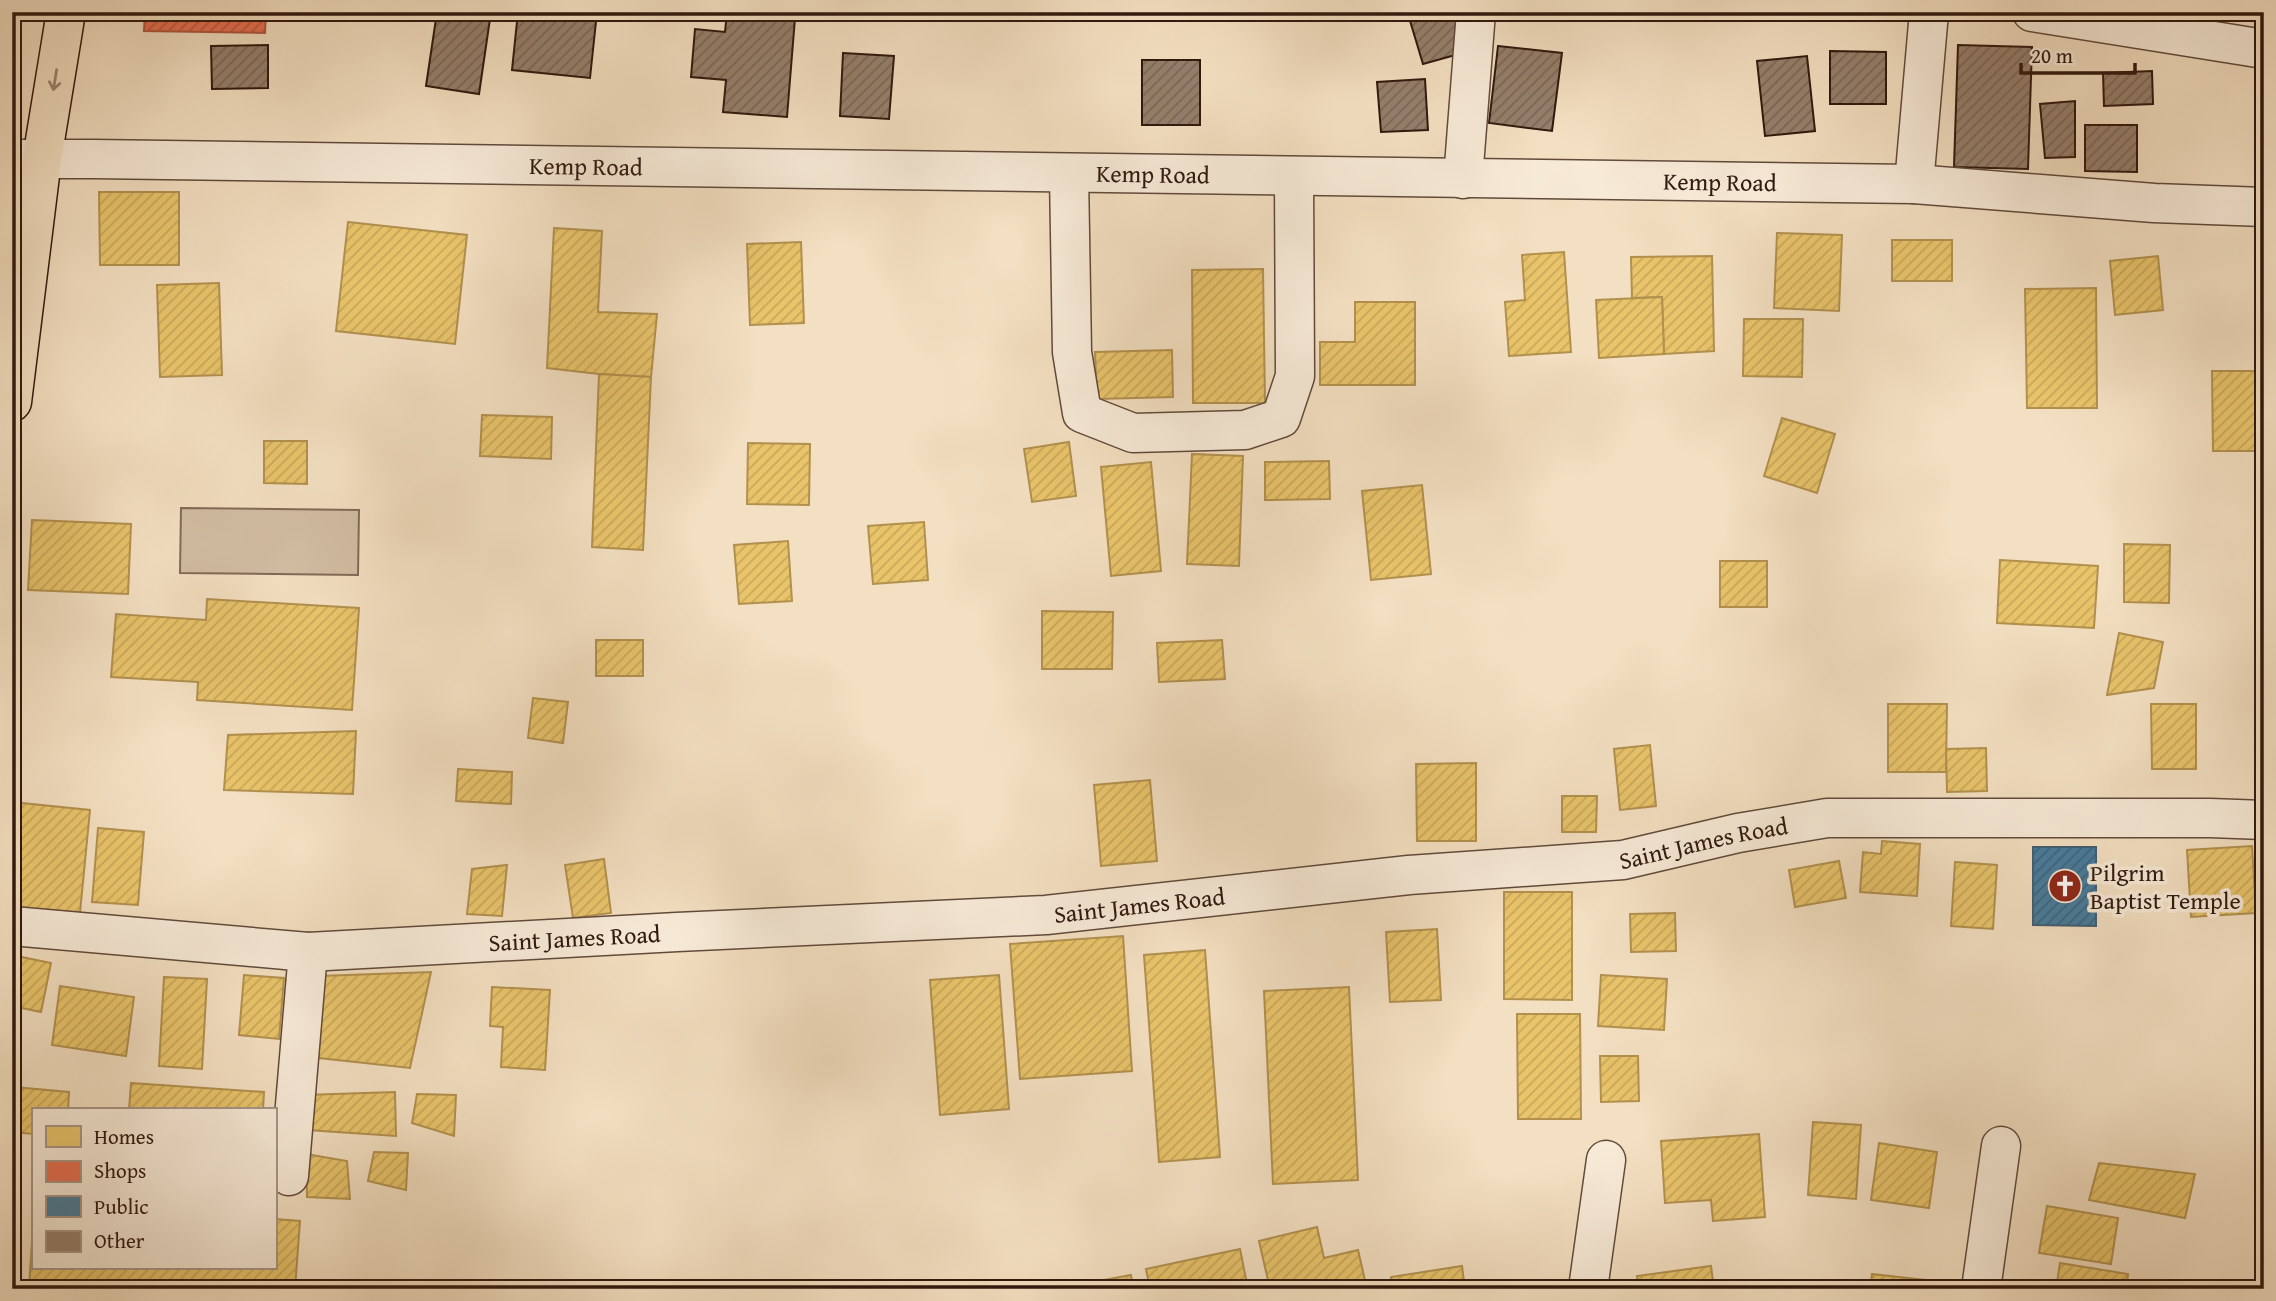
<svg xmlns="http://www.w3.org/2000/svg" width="2276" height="1301" viewBox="0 0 2276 1301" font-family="'Gentium Book Plus',serif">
	<defs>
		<pattern id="homes-hatch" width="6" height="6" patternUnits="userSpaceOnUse" patternTransform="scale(1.75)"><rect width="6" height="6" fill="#e9c46a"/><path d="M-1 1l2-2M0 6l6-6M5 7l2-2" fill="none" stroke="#c8a85b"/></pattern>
		<pattern id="shops-hatch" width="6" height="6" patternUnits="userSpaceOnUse" patternTransform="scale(1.75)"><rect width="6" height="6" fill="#e76f51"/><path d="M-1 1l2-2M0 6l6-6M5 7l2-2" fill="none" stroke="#bc5a42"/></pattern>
		<pattern id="public-hatch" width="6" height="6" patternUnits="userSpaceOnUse" patternTransform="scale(1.75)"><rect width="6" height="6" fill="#457b9d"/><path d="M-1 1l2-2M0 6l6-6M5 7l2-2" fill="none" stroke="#3a647e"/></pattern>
		<pattern id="building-hatch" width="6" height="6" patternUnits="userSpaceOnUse" patternTransform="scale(1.75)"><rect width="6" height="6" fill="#957f6b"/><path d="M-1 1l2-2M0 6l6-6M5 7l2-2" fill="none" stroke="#7a6756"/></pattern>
	</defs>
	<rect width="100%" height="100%" fill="#f3dfc1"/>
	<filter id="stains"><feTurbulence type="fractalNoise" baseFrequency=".00286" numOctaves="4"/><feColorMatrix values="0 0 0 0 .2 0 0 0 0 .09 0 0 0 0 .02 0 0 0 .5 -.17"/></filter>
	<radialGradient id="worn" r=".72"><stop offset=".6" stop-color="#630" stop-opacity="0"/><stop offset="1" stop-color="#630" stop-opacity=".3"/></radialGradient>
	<!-- grass -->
	<path fill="#d2bda3" stroke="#816a58" stroke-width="2" d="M 181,508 L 359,510 L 358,575 L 180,573 Z"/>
	<!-- homes -->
	<g fill="url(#homes-hatch)" stroke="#b2904e" stroke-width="2">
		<path d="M 99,192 L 179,192 L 179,265 L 100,265 Z"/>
		<path d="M 348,222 L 467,235 L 455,344 L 336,331 Z"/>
		<path d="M 554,228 L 602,231 L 598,312 L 657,314 L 651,377 L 599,374 L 547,368 Z"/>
		<path d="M 1777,233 L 1842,235 L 1839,311 L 1774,308 Z"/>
		<rect x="1892" y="240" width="60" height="41"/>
		<path d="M 801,242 L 804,323 L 750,325 L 747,244 Z"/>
		<path d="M 1564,252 L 1571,352 L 1509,356 L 1505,302 L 1525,300 L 1522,255 Z"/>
		<path d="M 1712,256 L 1714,351 L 1664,354 L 1662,297 L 1632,298 L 1631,257 Z"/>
		<path d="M 2158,256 L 2163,310 L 2115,315 L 2110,261 Z"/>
		<path d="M 1263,269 L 1265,403 L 1193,403 L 1192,270 Z"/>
		<path d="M 219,283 L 222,375 L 160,377 L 157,285 Z"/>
		<path d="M 2096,288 L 2097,408 L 2027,408 L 2025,289 Z"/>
		<path d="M 1662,297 L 1664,354 L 1599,358 L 1596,300 Z"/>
		<path d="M 1355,302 L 1415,302 L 1415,385 L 1320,385 L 1320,342 L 1355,342 Z"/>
		<path d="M 1744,319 L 1803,319 L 1802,377 L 1743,376 Z"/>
		<path d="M 1172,350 L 1173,397 L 1097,399 L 1095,352 Z"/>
		<path d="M 2212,371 L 2264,371 L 2264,451 L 2213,451 Z"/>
		<path d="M 599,374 L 651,377 L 643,550 L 592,547 Z"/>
		<path d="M 482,415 L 552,417 L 551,459 L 480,456 Z"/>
		<path d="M 1782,418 L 1835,434 L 1817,493 L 1764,476 Z"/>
		<path d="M 264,441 L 307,441 L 307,484 L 264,483 Z"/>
		<path d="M 1069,442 L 1076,496 L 1032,502 L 1024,449 Z"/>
		<path d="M 748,443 L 810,444 L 809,505 L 747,504 Z"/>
		<path d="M 1192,454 L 1243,456 L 1239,566 L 1187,564 Z"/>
		<path d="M 1329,461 L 1330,499 L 1265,500 L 1265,462 Z"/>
		<path d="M 1151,462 L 1161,571 L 1111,576 L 1101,467 Z"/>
		<path d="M 1422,485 L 1431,574 L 1371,580 L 1362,491 Z"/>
		<path d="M 32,520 L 131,524 L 128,594 L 28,590 Z"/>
		<path d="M 924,522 L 928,580 L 873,584 L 868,526 Z"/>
		<path d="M 788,541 L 792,601 L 739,604 L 734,545 Z"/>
		<path d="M 2124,544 L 2170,545 L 2169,603 L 2124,602 Z"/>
		<path d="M 2000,560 L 2098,566 L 2094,628 L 1997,623 Z"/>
		<rect x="1720" y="561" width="47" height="46"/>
		<path d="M 207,599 L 359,608 L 352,710 L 197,700 L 198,682 L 111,677 L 116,614 L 206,620 Z"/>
		<path d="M 1042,611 L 1113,612 L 1112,669 L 1042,669 Z"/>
		<path d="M 2119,633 L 2163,642 L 2154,688 L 2107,695 Z"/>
		<rect x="596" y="640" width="47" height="36"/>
		<path d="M 1222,640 L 1225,679 L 1159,682 L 1157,643 Z"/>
		<path d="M 533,698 L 568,702 L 563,743 L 528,738 Z"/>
		<path d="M 1888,704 L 1947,704 L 1946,772 L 1888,772 Z"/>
		<path d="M 2151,704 L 2196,704 L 2196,769 L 2152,769 Z"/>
		<path d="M 356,731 L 353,794 L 224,790 L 228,735 Z"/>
		<path d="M 1650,745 L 1656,806 L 1620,810 L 1614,749 Z"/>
		<path d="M 1986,748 L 1987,791 L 1947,792 L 1946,749 Z"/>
		<path d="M 1476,763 L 1476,841 L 1417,841 L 1416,764 Z"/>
		<path d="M 458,769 L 512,772 L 511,804 L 456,801 Z"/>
		<path d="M 1150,780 L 1157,861 L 1101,866 L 1094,785 Z"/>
		<path d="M 1562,796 L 1597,796 L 1596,832 L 1562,832 Z"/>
		<path d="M 12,802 L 90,810 L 79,923 L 12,916 Z"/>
		<path d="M 98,828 L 144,832 L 138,905 L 92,902 Z"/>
		<path d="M 1882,841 L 1920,844 L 1917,896 L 1860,892 L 1863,852 L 1881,854 Z"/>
		<path d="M 2252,846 L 2256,913 L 2191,917 L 2187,850 Z"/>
		<path d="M 604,859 L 611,913 L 573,918 L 565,865 Z"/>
		<path d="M 1839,861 L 1846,898 L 1795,907 L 1789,870 Z"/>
		<path d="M 1955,862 L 1997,865 L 1993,929 L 1951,926 Z"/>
		<path d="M 507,865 L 502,916 L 467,914 L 472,869 Z"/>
		<path d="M 1504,892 L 1572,892 L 1572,1000 L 1504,999 Z"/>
		<path d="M 1675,913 L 1676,951 L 1631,952 L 1630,914 Z"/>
		<path d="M 1437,929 L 1441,1000 L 1390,1002 L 1386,932 Z"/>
		<path d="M 1123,936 L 1132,1071 L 1020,1079 L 1010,944 Z"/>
		<path d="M 1205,950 L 1220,1157 L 1159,1162 L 1144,955 Z"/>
		<path d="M 12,955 L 51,963 L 41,1012 L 12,1006 Z"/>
		<path d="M 431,972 L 410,1068 L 310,1057 L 319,976 Z"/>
		<path d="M 244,975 L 284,978 L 279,1039 L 239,1035 Z"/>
		<path d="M 999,975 L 1009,1109 L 940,1115 L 930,980 Z"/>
		<path d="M 1601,975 L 1667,979 L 1664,1030 L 1598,1026 Z"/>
		<path d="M 164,977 L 207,979 L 202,1069 L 159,1066 Z"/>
		<path d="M 60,986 L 134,997 L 126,1056 L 52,1045 Z"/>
		<path d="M 492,987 L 550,990 L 545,1070 L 501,1067 L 503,1027 L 490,1026 Z"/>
		<path d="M 1349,987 L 1358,1180 L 1273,1184 L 1264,991 Z"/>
		<path d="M 1517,1014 L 1580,1014 L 1581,1119 L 1518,1119 Z"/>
		<path d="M 1600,1056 L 1638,1056 L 1639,1101 L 1601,1102 Z"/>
		<path d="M 131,1083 L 264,1092 L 263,1110 L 129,1110 Z"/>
		<path d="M 14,1087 L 69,1092 L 68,1110 L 33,1110 L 33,1134 L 12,1132 Z"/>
		<path d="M 395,1092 L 396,1136 L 307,1130 L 304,1095 Z"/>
		<path d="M 417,1094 L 456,1095 L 454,1136 L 412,1123 Z"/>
		<path d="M 1813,1122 L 1861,1125 L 1856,1199 L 1808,1195 Z"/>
		<path d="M 1759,1134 L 1765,1217 L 1713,1221 L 1711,1200 L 1665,1203 L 1661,1141 Z"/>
		<path d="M 1879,1143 L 1937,1152 L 1929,1208 L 1871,1200 Z"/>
		<path d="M 374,1152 L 408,1153 L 406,1190 L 368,1181 Z"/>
		<path d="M 306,1154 L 347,1161 L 350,1199 L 307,1197 Z"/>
		<path d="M 2099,1163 L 2195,1174 L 2185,1218 L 2089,1200 Z"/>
		<path d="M 2047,1206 L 2118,1218 L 2111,1264 L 2039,1253 Z"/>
		<path d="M 275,1219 L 300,1221 L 295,1289 L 58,1289 L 29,1287 L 33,1227 L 33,1268 L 275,1268 Z"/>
		<path d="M 1317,1227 L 1324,1258 L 1358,1250 L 1367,1289 L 1270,1289 L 1259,1241 Z"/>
		<path d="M 1240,1249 L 1248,1289 L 1150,1289 L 1146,1269 Z"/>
		<path d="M 2060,1263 L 2128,1274 L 2126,1289 L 2056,1289 Z"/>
		<path d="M 1462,1266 L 1465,1289 L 1392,1289 L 1391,1277 Z"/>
		<path d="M 1711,1266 L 1714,1289 L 1639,1289 L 1637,1276 Z"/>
		<path d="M 1872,1274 L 1934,1281 L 1933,1289 L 1870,1289 Z"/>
		<path d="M 1131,1275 L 1133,1289 L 1056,1289 Z"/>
	</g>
	<!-- shops -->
	<path fill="url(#shops-hatch)" stroke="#b0553d" stroke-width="2" d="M 145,12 L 266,12 L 265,33 L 144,31 Z"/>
	<!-- public -->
	<path fill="url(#public-hatch)" stroke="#3f5d72" stroke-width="2" d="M 2033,847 L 2096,847 L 2096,926 L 2033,925 Z"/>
	<!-- building -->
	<g fill="url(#building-hatch)" stroke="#30180e" stroke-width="2">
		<path d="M 437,12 L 491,12 L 479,94 L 426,86 Z"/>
		<path d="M 518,12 L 597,12 L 590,78 L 512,70 Z"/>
		<path d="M 727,12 L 795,18 L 787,117 L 723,112 L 726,80 L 691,77 L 695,29 L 725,32 Z"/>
		<path d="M 729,12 L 795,12 L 795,18 Z"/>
		<path d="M 1413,12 L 1454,12 L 1466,52 L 1423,64 L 1408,14 Z"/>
		<path d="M 2238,12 L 2264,12 L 2264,21 L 2237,14 Z"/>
		<path d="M 268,45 L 268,88 L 212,89 L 211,46 Z"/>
		<path d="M 1958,45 L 2032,47 L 2028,169 L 1954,167 Z"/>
		<path d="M 1498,46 L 1562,53 L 1552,131 L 1489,123 Z"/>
		<path d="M 1830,51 L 1886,52 L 1886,104 L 1830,104 Z"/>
		<path d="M 843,53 L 894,56 L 889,119 L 840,116 Z"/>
		<path d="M 1807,56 L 1815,131 L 1765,136 L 1757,61 Z"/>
		<rect x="1142" y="60" width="58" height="65"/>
		<path d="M 2152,71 L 2153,104 L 2104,106 L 2103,73 Z"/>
		<path d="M 1425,79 L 1428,130 L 1381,132 L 1377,82 Z"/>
		<path d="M 2075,101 L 2075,157 L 2045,158 L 2040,104 Z"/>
		<path d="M 2085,125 L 2137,125 L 2137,172 L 2085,171 Z"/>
	</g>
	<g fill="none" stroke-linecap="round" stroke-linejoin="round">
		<defs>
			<g id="minor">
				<path d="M 2032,12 L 2264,49"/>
				<path id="s1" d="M 12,159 L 93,159 L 1914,184 L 2154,203 L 2264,207"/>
				<path d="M 1069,174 L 1072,352 L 1082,413 L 1133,433 L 1245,430 L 1281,418 L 1295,376 L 1294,177"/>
				<path d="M 1463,179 L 1476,12"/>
				<path d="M 1914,184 L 1929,12"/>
				<path id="s2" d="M 12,926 L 308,952 L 677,932 L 1046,915 L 1409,875 L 1623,860 L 1738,833 L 1827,818 L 2210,818 L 2264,820"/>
				<path d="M 289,1176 L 308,952"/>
				<path d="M 1588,1289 L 1606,1160"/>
				<path d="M 1981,1289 L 2001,1146"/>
			</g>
			<path id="highway" d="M 12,402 L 42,159 L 66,12"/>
		</defs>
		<!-- minor casing -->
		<use href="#minor" stroke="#614a3b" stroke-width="41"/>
		<!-- highway casing -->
		<use href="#highway" stroke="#30180e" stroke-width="41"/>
		<!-- minor -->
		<use href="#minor" stroke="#f7ead7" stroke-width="38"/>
		<!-- highway -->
		<use href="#highway" stroke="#f3dfc1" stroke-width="38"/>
	</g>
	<!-- one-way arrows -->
	<defs><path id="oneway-shaft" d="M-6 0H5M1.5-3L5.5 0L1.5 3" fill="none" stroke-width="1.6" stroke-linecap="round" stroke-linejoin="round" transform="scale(1.75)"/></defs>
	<use stroke="#9b8570" href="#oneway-shaft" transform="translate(55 80) rotate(99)"/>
	<!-- icons -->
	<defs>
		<symbol id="church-disc" viewBox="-11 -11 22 22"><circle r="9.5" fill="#8f2418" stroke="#f7ead7"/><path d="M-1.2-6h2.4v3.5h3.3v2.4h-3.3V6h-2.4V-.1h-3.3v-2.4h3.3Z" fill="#fff"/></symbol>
	</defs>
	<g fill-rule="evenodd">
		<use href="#church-disc" x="2046" y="867" width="38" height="38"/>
	</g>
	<g text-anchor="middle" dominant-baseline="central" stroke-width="7" stroke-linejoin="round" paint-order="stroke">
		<!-- street labels -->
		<g font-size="24" fill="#30180e" stroke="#f7ead7">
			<text stroke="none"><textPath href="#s1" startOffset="574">Kemp Road</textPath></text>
			<text stroke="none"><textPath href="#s1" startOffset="1141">Kemp Road</textPath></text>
			<text stroke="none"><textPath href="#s1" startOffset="1708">Kemp Road</textPath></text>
			<text stroke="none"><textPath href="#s2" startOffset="1698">Saint James Road</textPath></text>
			<text stroke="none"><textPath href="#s2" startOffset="1130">Saint James Road</textPath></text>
			<text stroke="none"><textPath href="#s2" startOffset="564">Saint James Road</textPath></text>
		</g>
		<!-- poi labels -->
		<g font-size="24" fill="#30180e" stroke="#f7ead7" text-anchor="start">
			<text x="2090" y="872">Pilgrim<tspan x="2090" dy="28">Baptist Temple</tspan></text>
		</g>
	</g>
	<!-- margin -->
	<rect width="2276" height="1301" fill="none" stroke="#f3dfc1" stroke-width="42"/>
	<rect x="14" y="14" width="2248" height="1273" fill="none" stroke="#30180e" stroke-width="3.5"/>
	<rect x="21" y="21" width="2234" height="1259" fill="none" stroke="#30180e" stroke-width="2"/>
	<!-- legend -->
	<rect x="32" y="1108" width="245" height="161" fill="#f7ead7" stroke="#a79687" stroke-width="2"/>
	<rect x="46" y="1126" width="35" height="21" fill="#e9c46a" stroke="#a79687" stroke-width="2"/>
	<text x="94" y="1144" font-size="21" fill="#30180e">Homes</text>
	<rect x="46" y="1161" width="35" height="21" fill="#e76f51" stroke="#a79687" stroke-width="2"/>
	<text x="94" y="1178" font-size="21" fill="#30180e">Shops</text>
	<rect x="46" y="1196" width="35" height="21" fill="#457b9d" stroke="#a79687" stroke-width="2"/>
	<text x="94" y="1214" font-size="21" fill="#30180e">Public</text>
	<rect x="46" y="1231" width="35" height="21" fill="#957f6b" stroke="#a79687" stroke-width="2"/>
	<text x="94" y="1248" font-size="21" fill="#30180e">Other</text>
	<!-- scale -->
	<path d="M2021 63v10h114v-10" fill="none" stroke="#30180e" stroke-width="3.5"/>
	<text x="2031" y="63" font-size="21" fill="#30180e" stroke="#f7ead7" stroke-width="5" paint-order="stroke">20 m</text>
	<rect width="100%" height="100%" filter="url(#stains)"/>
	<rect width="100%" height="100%" fill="url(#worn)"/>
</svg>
